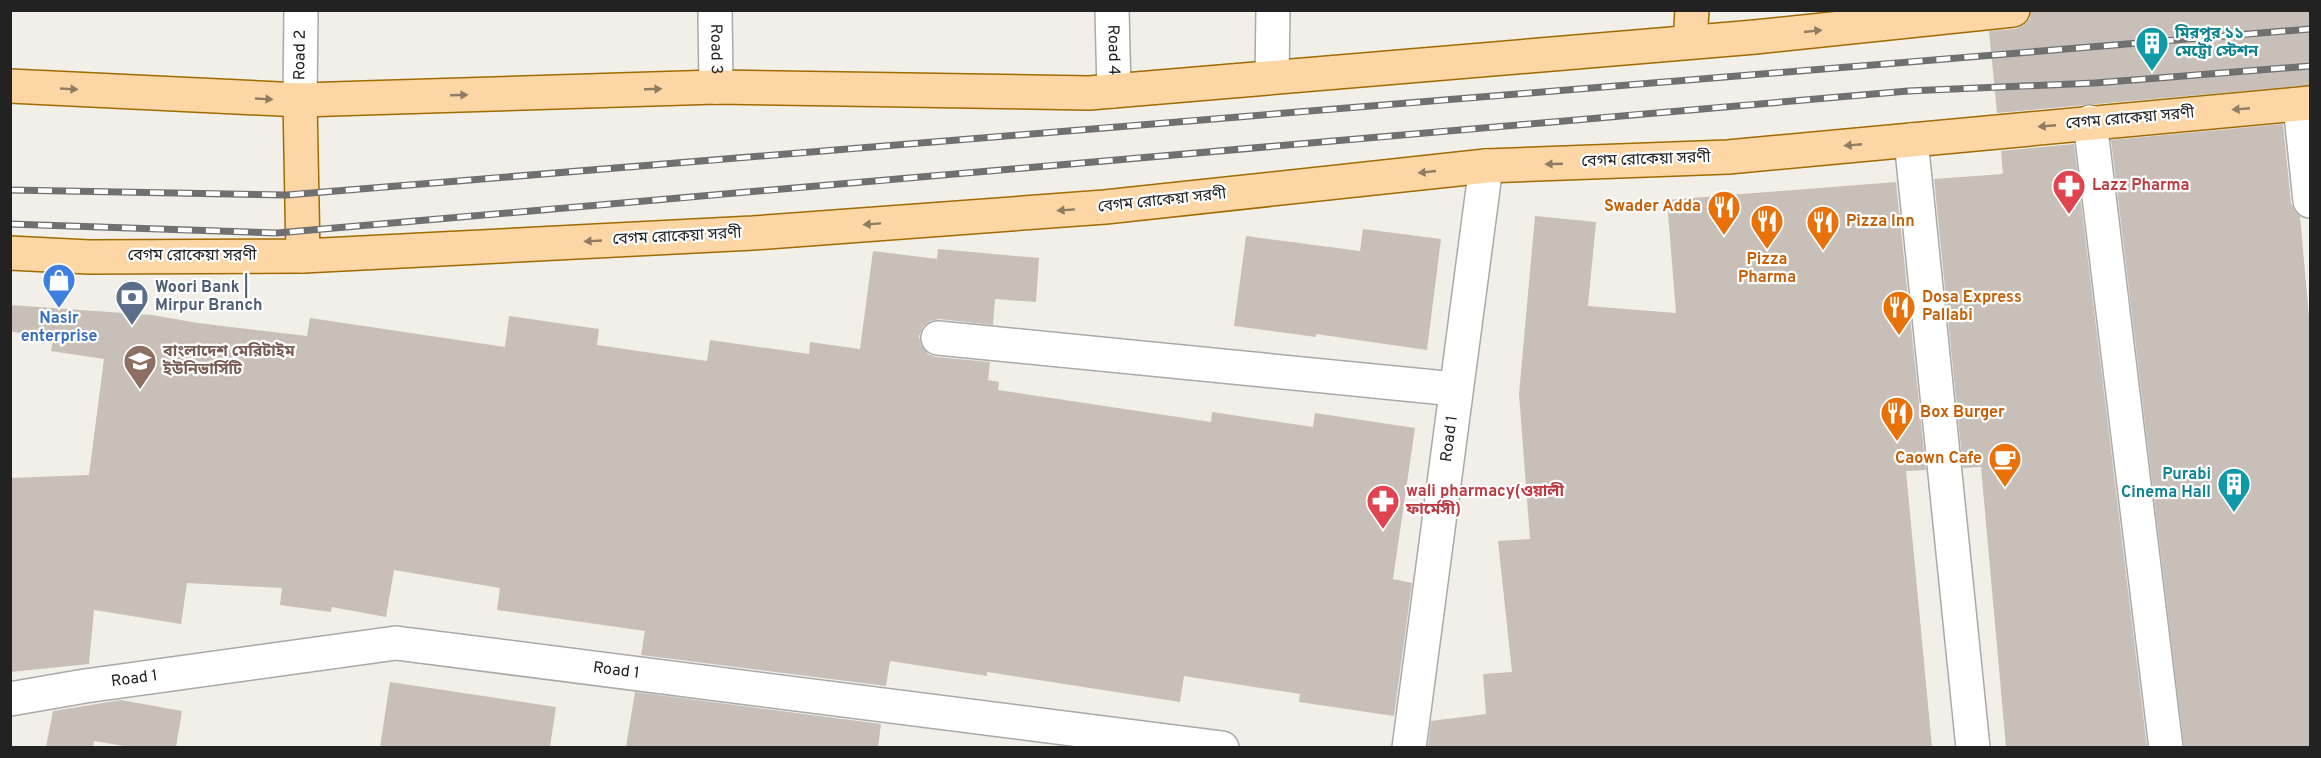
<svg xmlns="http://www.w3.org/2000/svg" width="2321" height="758" viewBox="0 0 2321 758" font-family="Overpass,'Noto Sans Bengali',sans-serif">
	<rect width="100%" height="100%" fill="#f2efe9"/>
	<!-- building -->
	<g fill="#c7bfb8">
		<path d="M 2031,10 L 2310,10 L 2310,85 L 1997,113 L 1989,31 L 2015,29 L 2024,25 L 2030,18 Z"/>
		<path d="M 2283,124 L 2291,203 L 2295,211 L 2300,216 L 2310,328 L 2310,747 L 2184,747 L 2111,140 Z"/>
		<path d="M 2074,144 L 2147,747 L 2006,747 L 1981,467 L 1963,468 L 1934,179 L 2003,174 L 2001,151 Z"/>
		<path d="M 1896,182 L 1926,470 L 1906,471 L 1932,747 L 1428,747 L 1431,721 L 1486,714 L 1483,674 L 1512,672 L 1498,541 L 1530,539 L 1519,394 L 1535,216 L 1596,222 L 1588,306 L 1676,313 L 1667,200 Z"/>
		<path d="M 1363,229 L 1441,239 L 1427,350 L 1316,334 L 1316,337 L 1234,326 L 1246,236 L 1360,251 Z"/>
		<path d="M 938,249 L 1039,258 L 1036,302 L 995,299 L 993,325 L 939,319 L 930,321 L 923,327 L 919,336 L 921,345 L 928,354 L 936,357 L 990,362 L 988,380 L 999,382 L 998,390 L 1211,422 L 1212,412 L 1313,427 L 1315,413 L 1415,428 L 1393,579 L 1412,583 L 1394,716 L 1299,702 L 1300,694 L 1184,676 L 1180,702 L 987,672 L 987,676 L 890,661 L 886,686 L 641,655 L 645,631 L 497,610 L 500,588 L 394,570 L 386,617 L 332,607 L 331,612 L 280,605 L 282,588 L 187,583 L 181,624 L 94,610 L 89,664 L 10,672 L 10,478 L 89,475 L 104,359 L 51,351 L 53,340 L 10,331 L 10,305 L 152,315 L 198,323 L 307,336 L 310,318 L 505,347 L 509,316 L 599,329 L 597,345 L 707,361 L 710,340 L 809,354 L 810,342 L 860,349 L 873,251 L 937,259 Z"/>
		<path d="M 390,682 L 556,707 L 550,747 L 380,747 Z"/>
		<path d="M 635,692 L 881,724 L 878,747 L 626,747 Z"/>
		<path d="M 121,700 L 182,711 L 176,747 L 130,747 L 94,741 L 93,747 L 46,747 L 53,711 Z"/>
	</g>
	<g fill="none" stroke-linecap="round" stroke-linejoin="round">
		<defs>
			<g id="minor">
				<path id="s1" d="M 715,10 L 716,87"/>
				<path id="s2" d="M 1112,10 L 1114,91"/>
				<path d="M 1272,77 L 1273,10"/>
				<path id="s3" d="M 300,100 L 301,10"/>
				<path d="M 2300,105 L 2310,201"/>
				<path d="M 2090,122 L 2166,748"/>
				<path d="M 1911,140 L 1973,748"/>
				<path d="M 938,338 L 1455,389"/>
				<path id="s4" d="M 10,699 L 85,686 L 396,643 L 1222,748"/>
				<path id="s5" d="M 1409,748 L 1486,166"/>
			</g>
			<g id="major">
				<path d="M 1690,42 L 1692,10"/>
				<path d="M 10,86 L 300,100 L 716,87 L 1089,93 L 1755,37 L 2013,10"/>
				<path d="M 300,100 L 303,256"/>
				<path d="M 10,253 L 89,257 L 303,256 L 753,233 L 1105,207 L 1486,166 L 1728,157 L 2310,103"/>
			</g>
		</defs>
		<!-- minor casing -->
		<use href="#minor" stroke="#a9a9a9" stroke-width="36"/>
		<!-- major casing -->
		<use href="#major" stroke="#a06b00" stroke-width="36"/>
		<!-- minor -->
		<use href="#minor" stroke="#fff" stroke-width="33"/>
		<!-- major -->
		<use href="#major" stroke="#fcd6a4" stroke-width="33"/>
		<defs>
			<g id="rail">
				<path d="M 10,190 L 287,195 L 2310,29"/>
				<path d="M 10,224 L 277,233 L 1908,91 L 2095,83 L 2310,66"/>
			</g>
		</defs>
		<!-- rail casing -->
		<use href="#rail" stroke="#707070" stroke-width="7"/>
		<!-- rail -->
		<use href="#rail" stroke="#fff" stroke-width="4.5" stroke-dasharray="14" stroke-linecap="butt"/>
	</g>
	<!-- one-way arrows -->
	<defs><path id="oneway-solid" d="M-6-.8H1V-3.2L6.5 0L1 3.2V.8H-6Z" transform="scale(1.5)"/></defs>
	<g fill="#8f7c63">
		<use href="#oneway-solid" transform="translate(1813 31) rotate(-6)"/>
		<use href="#oneway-solid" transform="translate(69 89) rotate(3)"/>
		<use href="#oneway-solid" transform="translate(653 89) rotate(-2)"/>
		<use href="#oneway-solid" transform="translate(459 95) rotate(-2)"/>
		<use href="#oneway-solid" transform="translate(264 99) rotate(3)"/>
		<use href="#oneway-solid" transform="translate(2241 109) rotate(175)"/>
		<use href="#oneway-solid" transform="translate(2047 126) rotate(175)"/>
		<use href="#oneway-solid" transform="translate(1853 145) rotate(175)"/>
		<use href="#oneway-solid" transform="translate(1554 164) rotate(178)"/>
		<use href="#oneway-solid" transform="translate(1427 172) rotate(174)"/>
		<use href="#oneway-solid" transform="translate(1066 210) rotate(176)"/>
		<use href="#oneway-solid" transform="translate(872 224) rotate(176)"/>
		<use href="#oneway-solid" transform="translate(593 241) rotate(177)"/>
	</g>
	<!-- icons -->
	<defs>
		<symbol id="building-pin" viewBox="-11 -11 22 30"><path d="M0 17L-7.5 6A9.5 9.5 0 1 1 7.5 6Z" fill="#0f9aa8" stroke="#fff"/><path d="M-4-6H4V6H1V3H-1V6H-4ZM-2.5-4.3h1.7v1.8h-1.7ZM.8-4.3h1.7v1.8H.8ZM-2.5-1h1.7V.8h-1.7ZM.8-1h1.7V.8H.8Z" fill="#fff"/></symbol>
		<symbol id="pharmacy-pin" viewBox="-11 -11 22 30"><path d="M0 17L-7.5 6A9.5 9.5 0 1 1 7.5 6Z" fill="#e0444e" stroke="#fff"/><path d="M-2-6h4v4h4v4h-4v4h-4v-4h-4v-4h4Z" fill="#fff"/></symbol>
		<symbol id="restaurant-pin" viewBox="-11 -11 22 30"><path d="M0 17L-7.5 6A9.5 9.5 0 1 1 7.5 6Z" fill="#e8710a" stroke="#fff"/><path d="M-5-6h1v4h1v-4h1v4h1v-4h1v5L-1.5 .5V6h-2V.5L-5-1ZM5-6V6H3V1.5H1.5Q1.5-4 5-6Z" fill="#fff"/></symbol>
		<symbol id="shop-pin" viewBox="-11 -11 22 30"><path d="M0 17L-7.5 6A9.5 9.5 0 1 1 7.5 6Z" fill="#3f7fe0" stroke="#fff"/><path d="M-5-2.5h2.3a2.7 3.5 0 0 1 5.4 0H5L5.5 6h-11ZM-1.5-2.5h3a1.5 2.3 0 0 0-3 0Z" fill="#fff"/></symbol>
		<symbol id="bank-pin" viewBox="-11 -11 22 30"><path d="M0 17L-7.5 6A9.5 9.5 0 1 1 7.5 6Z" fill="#5c6f8a" stroke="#fff"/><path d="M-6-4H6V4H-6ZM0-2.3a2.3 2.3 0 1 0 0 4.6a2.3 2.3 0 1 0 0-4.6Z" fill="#fff"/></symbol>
		<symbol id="university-pin" viewBox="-11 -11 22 30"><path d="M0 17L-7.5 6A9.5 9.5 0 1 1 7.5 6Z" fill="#8d6e63" stroke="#fff"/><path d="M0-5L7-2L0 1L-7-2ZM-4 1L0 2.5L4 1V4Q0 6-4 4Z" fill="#fff"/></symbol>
		<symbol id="cafe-pin" viewBox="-11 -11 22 30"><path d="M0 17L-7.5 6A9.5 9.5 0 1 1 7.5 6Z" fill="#e8710a" stroke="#fff"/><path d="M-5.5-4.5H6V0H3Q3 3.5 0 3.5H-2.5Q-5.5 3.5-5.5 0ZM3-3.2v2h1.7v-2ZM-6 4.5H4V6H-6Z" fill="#fff"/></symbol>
	</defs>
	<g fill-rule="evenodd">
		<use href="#building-pin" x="2133" y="24" width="38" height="52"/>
		<use href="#pharmacy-pin" x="2050" y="167" width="38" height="52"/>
		<use href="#restaurant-pin" x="1705" y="188" width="38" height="52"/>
		<use href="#restaurant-pin" x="1748" y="202" width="38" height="52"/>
		<use href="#restaurant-pin" x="1804" y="203" width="38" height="52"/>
		<use href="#shop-pin" x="40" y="261" width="38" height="52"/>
		<use href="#bank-pin" x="113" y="278" width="38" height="52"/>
		<use href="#restaurant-pin" x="1880" y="288" width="38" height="52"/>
		<use href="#university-pin" x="121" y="342" width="38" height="52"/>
		<use href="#restaurant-pin" x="1878" y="394" width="38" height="52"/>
		<use href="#cafe-pin" x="1986" y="440" width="38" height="52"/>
		<use href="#building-pin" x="2215" y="465" width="38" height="52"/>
		<use href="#pharmacy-pin" x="1364" y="482" width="38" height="52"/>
	</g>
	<g text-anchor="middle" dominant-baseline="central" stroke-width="4.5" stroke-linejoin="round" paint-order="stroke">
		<!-- culture labels -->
		<g font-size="16" font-weight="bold" fill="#0d838f" stroke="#fff" text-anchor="start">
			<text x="2175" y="34">মিরপুর ১১<tspan x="2175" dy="18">মেট্রো স্টেশন</tspan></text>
			<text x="2211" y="475" text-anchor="end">Purabi<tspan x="2211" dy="18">Cinema Hall</tspan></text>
		</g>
		<!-- street labels -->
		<g font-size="16" fill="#222" stroke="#fff">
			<text stroke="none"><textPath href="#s1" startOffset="39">Road 3</textPath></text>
			<text stroke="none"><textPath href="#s2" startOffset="40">Road 4</textPath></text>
			<text stroke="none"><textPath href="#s3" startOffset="45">Road 2</textPath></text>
			<text transform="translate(2130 119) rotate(-5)">বেগম রোকেয়া সরণী</text>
			<text transform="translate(1646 160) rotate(-2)">বেগম রোকেয়া সরণী</text>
			<text transform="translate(1162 201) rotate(-6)">বেগম রোকেয়া সরণী</text>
			<text transform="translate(677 237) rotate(-3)">বেগম রোকেয়া সরণী</text>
			<text x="192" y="256">বেগম রোকেয়া সরণী</text>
			<text stroke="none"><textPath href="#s5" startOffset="312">Road 1</textPath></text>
			<text stroke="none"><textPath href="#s4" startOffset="612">Road 1</textPath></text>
			<text stroke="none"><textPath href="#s4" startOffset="126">Road 1</textPath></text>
		</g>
		<!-- health labels -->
		<g font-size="16" font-weight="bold" fill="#be3a42" stroke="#fff" text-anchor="start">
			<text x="2092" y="186">Lazz Pharma</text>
			<text x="1406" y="492">wali pharmacy(ওয়ালী<tspan x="1406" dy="18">ফার্মেসী)</tspan></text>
		</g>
		<!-- food labels -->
		<g font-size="16" font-weight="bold" fill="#c56008" stroke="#fff" text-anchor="start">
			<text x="1701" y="207" text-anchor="end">Swader Adda</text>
			<text x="1846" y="222">Pizza Inn</text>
			<text x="1767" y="260" text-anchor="middle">Pizza<tspan x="1767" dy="18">Pharma</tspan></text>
			<text x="1922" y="298">Dosa Express<tspan x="1922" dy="18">Pallabi</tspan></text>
			<text x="1920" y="413">Box Burger</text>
			<text x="1982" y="459" text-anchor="end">Caown Cafe</text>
		</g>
		<!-- service labels -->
		<g font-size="16" font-weight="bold" fill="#4e5e75" stroke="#fff" text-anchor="start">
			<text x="155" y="288">Woori Bank |<tspan x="155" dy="18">Mirpur Branch</tspan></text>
		</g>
		<!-- shop labels -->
		<g font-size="16" font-weight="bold" fill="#366cbe" stroke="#fff">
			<text x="59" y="319">Nasir<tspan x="59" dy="18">enterprise</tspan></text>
		</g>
		<!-- education labels -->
		<g font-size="16" font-weight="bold" fill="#785e54" stroke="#fff" text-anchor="start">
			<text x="163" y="352">বাংলাদেশ মেরিটাইম<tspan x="163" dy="18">ইউনিভার্সিটি</tspan></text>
		</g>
	</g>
	<!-- border -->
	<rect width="2321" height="758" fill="none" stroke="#222222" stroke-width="24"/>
</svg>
